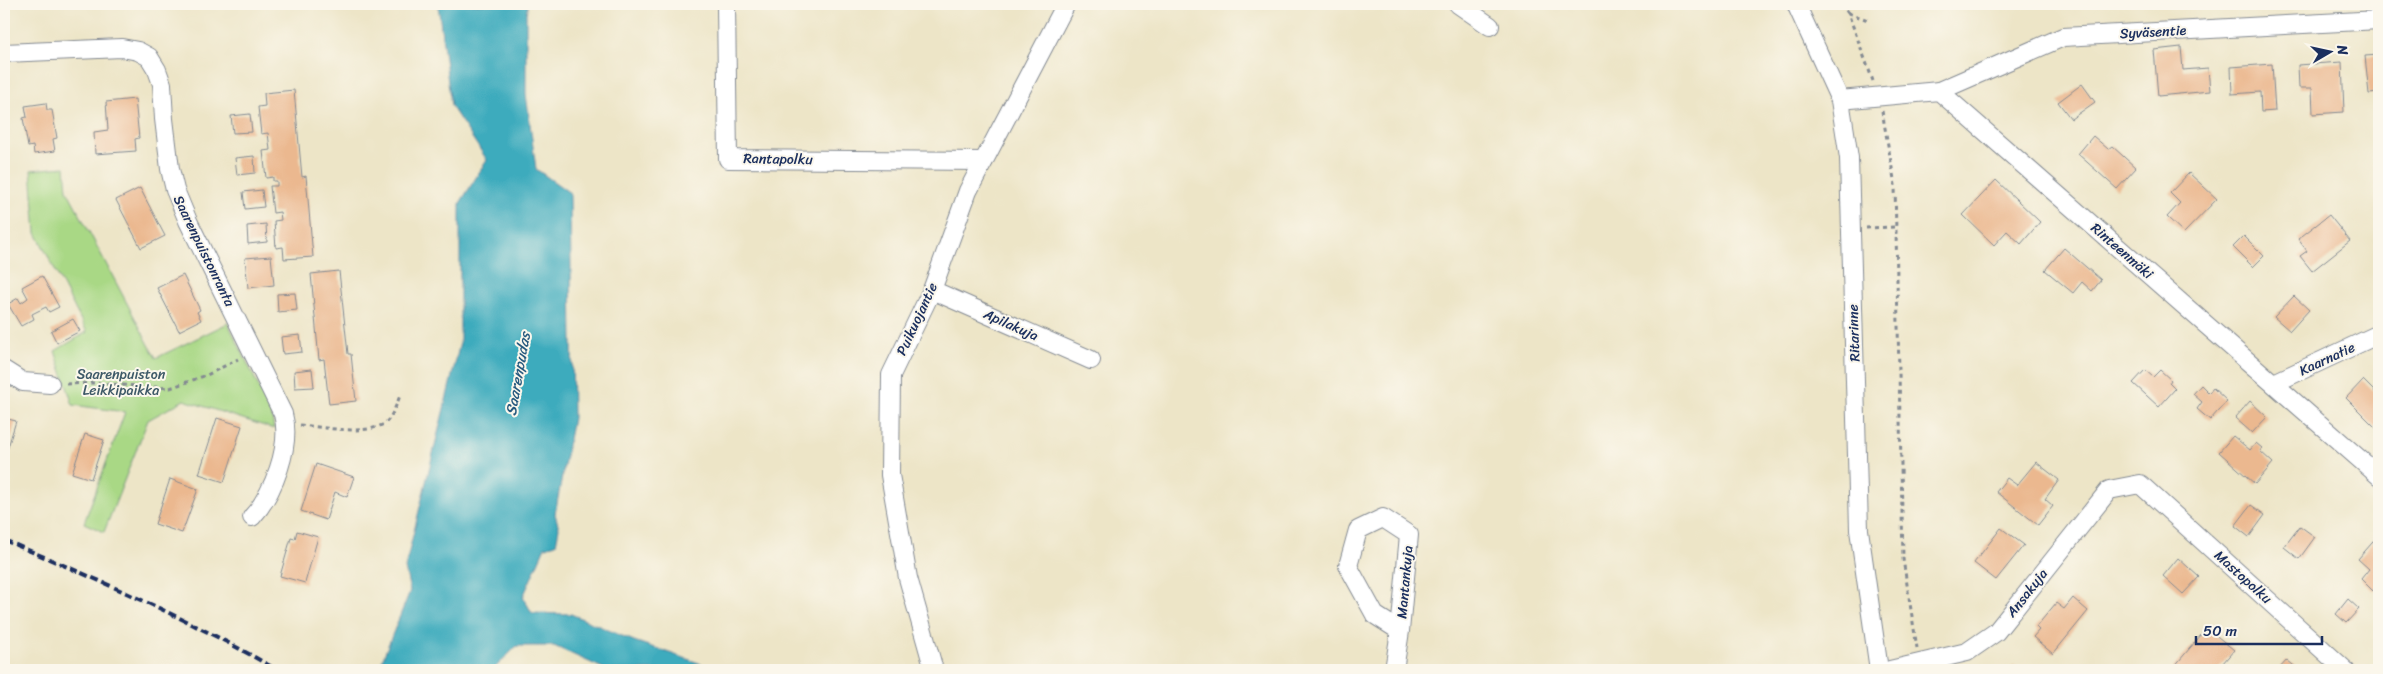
<svg xmlns="http://www.w3.org/2000/svg" width="2383" height="674" viewBox="0 0 2383 674" font-family="Sriracha,sans-serif">
	<rect width="100%" height="100%" fill="#fbf7ec"/>
	<filter id="ink" filterUnits="userSpaceOnUse"><feTurbulence type="fractalNoise" baseFrequency=".02" numOctaves="2"/><feDisplacementMap in="SourceGraphic" scale="10" xChannelSelector="R" yChannelSelector="G"/><feConvolveMatrix kernelMatrix="1 2 1 2 8 2 1 2 1" color-interpolation-filters="sRGB"/></filter>
	<filter id="wash" filterUnits="userSpaceOnUse"><feTurbulence type="fractalNoise" baseFrequency=".0096" numOctaves="4" result="noise"/><feDisplacementMap in="SourceGraphic" scale="20" xChannelSelector="R" yChannelSelector="G"/><feGaussianBlur stdDeviation="1.12" result="paint"/><feColorMatrix in="noise" values="0 0 0 0 0 0 0 0 0 0 0 0 0 0 0 0 0 1.4 0 .05"/><feComposite in="paint" operator="in"/></filter>
	<g filter="url(#wash)">
		<rect width="100%" height="100%" fill="#ede5c7"/>
		<!-- green -->
		<path fill="#a9d885" stroke="#628472" d="M 65,167 L 67,190 L 156,358 L 228,323 L 271,412 L 274,429 L 184,400 L 148,420 L 104,532 L 84,523 L 125,412 L 73,405 L 55,351 L 87,332 L 36,233 L 31,170 Z"/>
		<!-- water -->
		<path fill="#3eabbd" stroke="#2c6d8e" d="M 438,4 L 528,4 L 526,13 L 526,94 L 536,169 L 570,193 L 573,418 L 555,514 L 559,528 L 556,544 L 545,547 L 523,597 L 532,613 L 571,614 L 634,641 L 699,663 L 710,670 L 607,670 L 554,646 L 517,646 L 493,670 L 378,670 L 410,591 L 405,568 L 460,343 L 460,203 L 487,160 L 451,106 Z"/>
		<g id="blocks">
			<!-- building -->
			<g fill="#ebb88f">
				<path d="M 2181,47 L 2183,70 L 2208,68 L 2210,91 L 2158,96 L 2154,50 Z"/>
				<path d="M 2379,55 L 2379,93 L 2369,94 L 2365,56 Z"/>
				<path d="M 2342,62 L 2344,112 L 2313,114 L 2312,88 L 2299,88 L 2298,65 Z"/>
				<path d="M 2272,64 L 2275,111 L 2261,112 L 2260,92 L 2232,94 L 2231,67 Z"/>
				<path d="M 2082,84 L 2095,102 L 2071,119 L 2058,102 Z"/>
				<path d="M 294,90 L 302,177 L 306,176 L 313,257 L 284,259 L 283,247 L 276,248 L 274,221 L 281,220 L 280,212 L 273,213 L 270,186 L 277,186 L 277,181 L 273,181 L 273,177 L 266,178 L 263,151 L 270,150 L 268,133 L 261,134 L 258,107 L 265,106 L 264,93 Z"/>
				<path d="M 135,99 L 139,138 L 135,139 L 136,151 L 95,154 L 94,132 L 108,130 L 106,102 Z"/>
				<path d="M 46,103 L 47,110 L 52,110 L 57,138 L 53,139 L 55,151 L 34,154 L 33,146 L 28,147 L 23,118 L 27,117 L 25,106 Z"/>
				<path d="M 250,114 L 252,132 L 233,133 L 231,116 Z"/>
				<path d="M 2093,136 L 2108,149 L 2112,146 L 2136,168 L 2117,189 L 2078,154 Z"/>
				<path d="M 254,156 L 255,173 L 237,175 L 235,158 Z"/>
				<path d="M 2189,173 L 2217,199 L 2184,233 L 2167,217 L 2180,203 L 2170,193 Z"/>
				<path d="M 1996,180 L 2040,222 L 2021,244 L 2007,231 L 1994,245 L 1963,215 Z"/>
				<path d="M 140,188 L 165,236 L 141,248 L 116,200 Z"/>
				<path d="M 262,190 L 264,207 L 245,209 L 243,192 Z"/>
				<path d="M 2329,215 L 2350,241 L 2312,271 L 2300,256 L 2307,251 L 2298,239 Z"/>
				<path d="M 266,224 L 267,242 L 248,244 L 247,226 Z"/>
				<path d="M 2244,236 L 2264,256 L 2253,267 L 2233,247 Z"/>
				<path d="M 2064,248 L 2101,280 L 2092,291 L 2082,282 L 2073,293 L 2045,270 Z"/>
				<path d="M 271,256 L 274,285 L 248,288 L 245,258 Z"/>
				<path d="M 339,271 L 348,354 L 351,354 L 356,401 L 329,404 L 324,359 L 319,360 L 311,274 Z"/>
				<path d="M 183,275 L 200,310 L 197,312 L 201,320 L 179,331 L 157,288 Z"/>
				<path d="M 42,276 L 59,307 L 49,312 L 46,307 L 32,314 L 34,319 L 21,326 L 8,304 L 18,298 L 21,303 L 28,298 L 22,287 Z"/>
				<path d="M 295,293 L 297,310 L 278,312 L 277,294 Z"/>
				<path d="M 2294,296 L 2309,310 L 2290,331 L 2274,317 Z"/>
				<path d="M 73,319 L 80,331 L 57,343 L 51,331 Z"/>
				<path d="M 300,335 L 302,352 L 283,354 L 281,337 Z"/>
				<path d="M 312,369 L 314,387 L 295,388 L 294,371 Z"/>
				<path d="M 2145,370 L 2153,377 L 2160,370 L 2171,380 L 2169,383 L 2175,389 L 2159,407 L 2133,383 Z"/>
				<path d="M 2363,380 L 2379,396 L 2379,425 L 2376,428 L 2346,398 Z"/>
				<path d="M 2201,385 L 2209,393 L 2213,388 L 2227,401 L 2210,420 L 2197,409 L 2202,402 L 2193,394 Z"/>
				<path d="M 2250,401 L 2267,417 L 2252,433 L 2235,418 Z"/>
				<path d="M 4,418 L 16,421 L 4,460 Z"/>
				<path d="M 217,418 L 242,426 L 224,482 L 199,474 Z"/>
				<path d="M 85,434 L 104,440 L 91,479 L 72,473 Z"/>
				<path d="M 2233,436 L 2250,450 L 2256,443 L 2262,448 L 2260,451 L 2273,463 L 2255,484 L 2219,452 Z"/>
				<path d="M 2036,462 L 2059,480 L 2045,499 L 2053,506 L 2038,525 L 1996,492 L 2007,478 L 2017,485 Z"/>
				<path d="M 316,464 L 354,477 L 347,497 L 335,492 L 326,520 L 301,511 Z"/>
				<path d="M 170,479 L 198,489 L 182,533 L 155,524 Z"/>
				<path d="M 2251,505 L 2265,515 L 2249,537 L 2235,526 Z"/>
				<path d="M 2300,526 L 2315,537 L 2299,559 L 2284,547 Z"/>
				<path d="M 2001,528 L 2024,545 L 1996,580 L 1974,563 Z"/>
				<path d="M 297,531 L 318,537 L 305,583 L 280,576 L 291,538 L 295,539 Z"/>
				<path d="M 2379,535 L 2379,584 L 2373,591 L 2361,579 L 2369,569 L 2358,559 Z"/>
				<path d="M 2178,558 L 2199,577 L 2183,594 L 2163,576 Z"/>
				<path d="M 2073,598 L 2088,611 L 2053,654 L 2033,637 L 2039,630 L 2036,627 L 2056,603 L 2064,609 Z"/>
				<path d="M 2348,599 L 2359,609 L 2346,623 L 2336,614 Z"/>
				<path d="M 2207,628 L 2234,650 L 2217,670 L 2176,670 L 2173,668 Z"/>
				<path d="M 2287,660 L 2299,670 L 2278,670 Z"/>
				<path d="M 2013,665 L 2021,670 L 2009,670 Z"/>
			</g>
		</g>
	</g>
	<g filter="url(#ink)">
		<use href="#blocks" fill-opacity="0" stroke="#848a92" stroke-width="1"/>
		<g fill="none" stroke-linecap="round" stroke-linejoin="round">
			<defs>
				<g id="minor">
					<path d="M 726,4 L 728,159 L 984,161"/>
					<path d="M 1458,4 L 1490,26"/>
					<path d="M 1796,4 L 1840,100 L 1849,158 L 1859,530 L 1879,670"/>
					<path d="M 4,53 L 122,48 L 138,51 L 149,57 L 157,70 L 162,84 L 164,119 L 170,169 L 175,190 L 188,221 L 283,414 C 292,446 273,494 252,517"/>
					<path d="M 1939,91 L 2063,37 L 2379,20"/>
					<path d="M 1840,100 L 1939,91 L 2379,476"/>
					<path d="M 932,290 L 1091,360"/>
					<path d="M 4,370 L 23,382 L 50,384"/>
					<path d="M 2274,383 L 2379,334"/>
					<path d="M 934,670 L 908,578 L 890,475 L 891,375 L 932,290 L 968,191 L 1066,4"/>
					<path d="M 1394,670 L 1400,631 L 1409,535 L 1383,518 L 1358,530 L 1348,566 L 1375,615 L 1400,631"/>
					<path d="M 1890,670 L 1967,652 L 1996,632 L 2109,490 L 2140,484 L 2345,670"/>
				</g>
			</defs>
			<!-- minor casing -->
			<use href="#minor" stroke="#848a92" stroke-width="20"/>
			<!-- path -->
			<g stroke="#848a92" stroke-width="3" stroke-dasharray="4 4" stroke-linecap="butt">
				<path d="M 1841,4 L 1848,13 L 1873,81"/>
				<path d="M 1848,13 L 1868,20"/>
				<path d="M 1882,111 L 1895,185 L 1903,559 L 1917,648"/>
				<path d="M 1866,228 L 1896,227"/>
				<path d="M 66,384 L 93,383 L 170,388 L 207,375 L 238,359"/>
				<path d="M 300,425 C 322,427 362,435 382,425 C 391,421 396,405 400,396"/>
			</g>
			<!-- minor -->
			<use href="#minor" stroke="#fff" stroke-width="18"/>
			<!-- rail -->
			<path stroke="#1b2f5e" stroke-width="4" stroke-dasharray="8 4" stroke-linecap="butt" d="M 4,540 C 97,579 190,619 277,670"/>
		</g>
	</g>
	<g text-anchor="middle" dominant-baseline="central" stroke-width="4" stroke-linejoin="round" paint-order="stroke">
		<!-- street labels -->
		<g font-size="14" fill="#1b2f5e" stroke="#fbf7ec">
			<text transform="translate(2153 32) rotate(-3)">Syväsentie</text>
			<text transform="translate(778 159) rotate(1)">Rantapolku</text>
			<text transform="translate(204 251) rotate(64)">Saarenpuistonranta</text>
			<text transform="translate(2122 251) rotate(41)">Rinteenmäki</text>
			<text transform="translate(917 319) rotate(-65)">Puikuojantie</text>
			<text transform="translate(1011 325) rotate(24)">Apilakuja</text>
			<text transform="translate(1854 333) rotate(-92)">Ritarinne</text>
			<text transform="translate(2327 359) rotate(-25)">Kaarnatie</text>
			<text transform="translate(2243 577) rotate(42)">Mastopolku</text>
			<text transform="translate(1405 582) rotate(-85)">Mantankuja</text>
			<text transform="translate(2027 593) rotate(-52)">Ansakuja</text>
		</g>
		<!-- park labels -->
		<g font-size="14" fill="#3e5968" stroke="#fbf7ec">
			<text x="121" y="374">Saarenpuiston<tspan x="121" dy="16">Leikkipaikka</tspan></text>
		</g>
		<!-- water labels -->
		<g font-size="15" font-style="italic" fill="#275a7f" stroke="#fbf7ec">
			<text transform="translate(518 374) rotate(-80)">Saarenpudas</text>
		</g>
	</g>
	<!-- margin -->
	<rect width="2383" height="674" fill="none" stroke="#fbf7ec" stroke-width="20"/>
	<!-- north arrow -->
	<g transform="translate(2330 52) rotate(81)" stroke="#fbf7ec" stroke-width="4" paint-order="stroke">
	<path d="M0-4L9 19L0 12L-9 19Z" fill="#1b2f5e"/>
	<text y="-8" font-size="14" font-weight="bold" text-anchor="middle" fill="#1b2f5e">N</text>
	</g>
	<!-- scale -->
	<path d="M2196 636v8h126v-8" fill="none" stroke="#1b2f5e" stroke-width="2.5"/>
	<text x="2203" y="636" font-size="15" fill="#1b2f5e" stroke="#fbf7ec" stroke-width="4" paint-order="stroke">50 m</text>
</svg>
